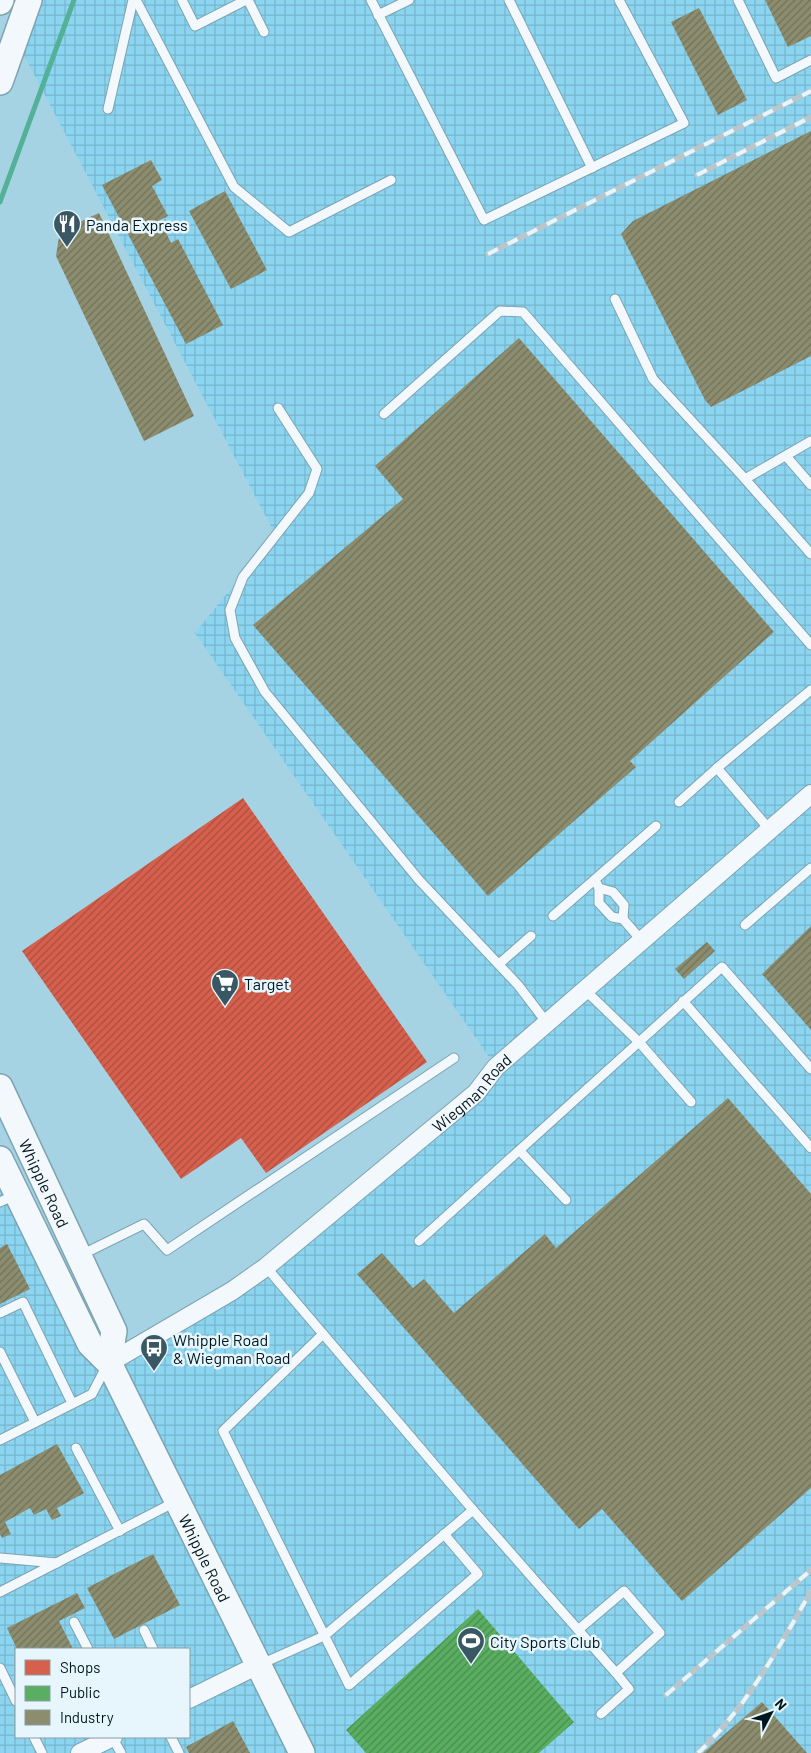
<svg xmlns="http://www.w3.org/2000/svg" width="811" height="1753" viewBox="0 0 811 1753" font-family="Barlow,sans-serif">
	<defs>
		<pattern id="industrial-grid" width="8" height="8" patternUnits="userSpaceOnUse" patternTransform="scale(1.25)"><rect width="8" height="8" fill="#8cd5f0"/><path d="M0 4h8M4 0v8" fill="none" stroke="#77b6cd"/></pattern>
		<pattern id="shops-hatch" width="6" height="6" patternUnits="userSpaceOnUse" patternTransform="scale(1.25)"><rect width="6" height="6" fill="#d6604d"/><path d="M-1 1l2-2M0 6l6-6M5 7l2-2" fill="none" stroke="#ab4e3f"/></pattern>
		<pattern id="public-hatch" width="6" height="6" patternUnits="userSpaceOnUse" patternTransform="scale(1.25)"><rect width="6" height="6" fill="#5aae61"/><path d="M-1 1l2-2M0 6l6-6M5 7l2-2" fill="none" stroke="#488c4f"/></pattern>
		<pattern id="industry-hatch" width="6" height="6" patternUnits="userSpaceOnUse" patternTransform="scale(1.25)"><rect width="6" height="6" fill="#8c8c6e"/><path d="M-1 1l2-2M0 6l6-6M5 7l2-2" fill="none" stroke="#70715a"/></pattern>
	</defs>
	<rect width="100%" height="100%" fill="#a5d3e4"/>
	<!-- industrial -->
	<path fill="url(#industrial-grid)" fill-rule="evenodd" d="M 29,0 L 811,0 L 811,1753 L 0,1753 L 0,1159 L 109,1363 L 232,1291 L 496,1067 L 195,633 L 275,534 L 15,38 ZM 16,1649 L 189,1649 L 189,1737 L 16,1737 Z"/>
	<!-- shops -->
	<path fill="url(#shops-hatch)" d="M 243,798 L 427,1062 L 266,1173 L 241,1138 L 181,1179 L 22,951 Z"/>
	<!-- public -->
	<path fill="url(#public-hatch)" d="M 478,1609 L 574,1722 L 539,1753 L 366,1753 L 346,1730 Z"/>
	<!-- industry -->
	<g fill="url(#industry-hatch)">
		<path d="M 765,0 L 811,0 L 811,36 L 788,47 Z"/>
		<path d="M 699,8 L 747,100 L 718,115 L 671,22 Z"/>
		<path d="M 811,131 L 811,356 L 711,407 L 705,400 L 621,234 L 633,221 Z"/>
		<path d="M 151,160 L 162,180 L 152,186 L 168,216 L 160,220 L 171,243 L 178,239 L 223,325 L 186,344 L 102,185 Z"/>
		<path d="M 225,191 L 267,270 L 231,289 L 189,211 Z"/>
		<path d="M 99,213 L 194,416 L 144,441 L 56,256 L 60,231 Z"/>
		<path d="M 519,338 L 774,632 L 630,761 L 636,767 L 488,896 L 253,625 L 403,499 L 375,466 Z"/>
		<path d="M 811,926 L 811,1030 L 762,974 Z"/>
		<path d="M 707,942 L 715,951 L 684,979 L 675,969 Z"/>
		<path d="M 728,1098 L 811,1194 L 811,1488 L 682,1601 L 602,1509 L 579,1529 L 357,1274 L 382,1253 L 413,1288 L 424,1279 L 454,1313 L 545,1234 L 556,1248 Z"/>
		<path d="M 7,1244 L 30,1289 L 0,1304 L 0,1248 Z"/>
		<path d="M 57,1444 L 84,1493 L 57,1508 L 61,1516 L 52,1520 L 46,1509 L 34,1515 L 30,1508 L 5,1522 L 11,1534 L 2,1538 L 0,1534 L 0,1475 Z"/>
		<path d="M 153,1554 L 180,1605 L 114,1639 L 87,1588 Z"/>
		<path d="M 77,1593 L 85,1608 L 59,1621 L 73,1649 L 17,1649 L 7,1628 Z"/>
		<path d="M 762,1702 L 807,1753 L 703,1753 Z"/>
		<path d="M 233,1721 L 250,1753 L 189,1753 L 186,1747 Z"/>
	</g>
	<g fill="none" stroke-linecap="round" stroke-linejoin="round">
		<!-- stream -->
		<path stroke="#52b197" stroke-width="5" d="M 0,202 L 74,0"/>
		<defs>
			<g id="lane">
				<path d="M 136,0 L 234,187 L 289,232 L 391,180"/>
				<path d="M 182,0 L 195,26 L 246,0"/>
				<path d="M 248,0 L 264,32"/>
				<path d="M 371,0 L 484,220 L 684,123 L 619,0"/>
				<path d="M 509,0 L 592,168"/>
				<path d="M 738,0 L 776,78 L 811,60"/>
				<path d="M 378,15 L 409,0"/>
				<path d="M 108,109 L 133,0"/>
				<path d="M 615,299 L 653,379 L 745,479 L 811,441"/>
				<path d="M 278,408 L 317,469 L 309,493 L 243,577 L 230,610 L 235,638 L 265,692 L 419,880 L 518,985 L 547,1023"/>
				<path d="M 384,414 L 500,311 L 523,312 L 811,645"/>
				<path d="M 786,456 L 811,485"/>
				<path d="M 745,479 L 811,554"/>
				<path d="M 679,802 L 717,768"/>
				<path d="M 770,830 L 717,768 L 811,690"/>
				<path d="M 597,884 L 599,888 L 613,892 L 624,905 L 623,919"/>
				<path d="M 599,888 L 599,903 L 612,917 L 623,919 L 642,941"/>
				<path d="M 553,916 L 656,826"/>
				<path d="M 745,925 L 811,868"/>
				<path d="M 499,964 L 531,936"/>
				<path d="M 683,1001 L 811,1148"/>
				<path d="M 691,1102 L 639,1042 L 722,967 L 811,1069"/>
				<path d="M 520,1151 L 566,1200"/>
				<path d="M 0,1202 L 15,1195"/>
				<path d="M 419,1241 L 639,1042 L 585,990"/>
				<path d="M 79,1256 L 144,1224 L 167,1250 L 454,1058"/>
				<path d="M 266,1267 L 473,1510"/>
				<path d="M 0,1313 L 23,1302 L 72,1403"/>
				<path d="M 323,1334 L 223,1431 L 349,1685 L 478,1574 L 444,1534"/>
				<path d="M 0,1352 L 35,1422"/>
				<path d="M 0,1440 L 92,1394 L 106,1367"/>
				<path d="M 76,1448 L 120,1531"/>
				<path d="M 0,1558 L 57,1563"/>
				<path d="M 0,1592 L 175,1502"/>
				<path d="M 74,1622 L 88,1649"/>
				<path d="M 144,1630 L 153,1649"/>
				<path d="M 261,1664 L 324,1636 L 473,1510 L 616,1673 L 660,1633 L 624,1591 L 578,1630"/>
				<path d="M 0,1668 L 16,1701"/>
				<path d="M 601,1714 L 629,1689 L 616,1673"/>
				<path d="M 34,1737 L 42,1753"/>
				<path d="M 112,1737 L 121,1753"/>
				<path d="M 171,1737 L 179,1753"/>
			</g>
			<g id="street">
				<path id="s1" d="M 109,1363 L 232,1291 L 266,1267 L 476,1093 L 496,1067 L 811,794"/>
				<path d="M 189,1699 L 258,1665"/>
				<path d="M 80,1753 L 113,1737"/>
			</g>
			<g id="secondary">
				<path d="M 0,2 L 1,0"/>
				<path d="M 0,82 L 29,0"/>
				<path id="s2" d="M 0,1087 L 114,1331 L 109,1363"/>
				<path id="s3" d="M 0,1159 L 90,1344 L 109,1363 L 302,1753"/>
			</g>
		</defs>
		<!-- lane casing -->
		<use href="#lane" stroke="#7ea4b1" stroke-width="11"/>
		<!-- street casing -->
		<use href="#street" stroke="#7ea4b1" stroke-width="20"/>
		<!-- secondary casing -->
		<use href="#secondary" stroke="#7ea4b1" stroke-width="28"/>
		<!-- lane -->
		<use href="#lane" stroke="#f2f8fb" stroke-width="9"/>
		<!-- street -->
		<use href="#street" stroke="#f2f8fb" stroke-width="18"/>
		<!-- secondary -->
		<use href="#secondary" stroke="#f2f8fb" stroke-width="25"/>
		<defs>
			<g id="rail">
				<path d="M 697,175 L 811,117"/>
				<path d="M 488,254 L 811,91"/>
				<path d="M 666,1695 L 811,1570"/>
				<path d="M 698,1753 C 747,1707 778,1649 811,1591"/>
			</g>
		</defs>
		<!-- rail casing -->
		<use href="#rail" stroke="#b9c7cc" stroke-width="5.5"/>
		<!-- rail -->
		<use href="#rail" stroke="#e6f6fc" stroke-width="4" stroke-dasharray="11" stroke-linecap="butt"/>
	</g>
	<!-- icons -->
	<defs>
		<symbol id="restaurant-pin" viewBox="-11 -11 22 30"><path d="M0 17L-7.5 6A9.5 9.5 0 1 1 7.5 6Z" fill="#3a5863" stroke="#e6f6fc"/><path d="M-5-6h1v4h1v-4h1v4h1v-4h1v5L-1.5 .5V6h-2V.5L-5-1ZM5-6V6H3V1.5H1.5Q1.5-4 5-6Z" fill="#fff"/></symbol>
		<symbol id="supermarket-pin" viewBox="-11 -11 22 30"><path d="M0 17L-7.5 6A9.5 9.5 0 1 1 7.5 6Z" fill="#3a5863" stroke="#e6f6fc"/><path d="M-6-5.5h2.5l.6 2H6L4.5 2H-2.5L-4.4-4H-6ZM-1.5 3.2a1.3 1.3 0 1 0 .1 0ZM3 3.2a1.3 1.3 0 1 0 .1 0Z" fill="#fff"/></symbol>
		<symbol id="bus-pin" viewBox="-11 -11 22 30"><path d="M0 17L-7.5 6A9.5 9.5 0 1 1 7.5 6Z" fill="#3a5863" stroke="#e6f6fc"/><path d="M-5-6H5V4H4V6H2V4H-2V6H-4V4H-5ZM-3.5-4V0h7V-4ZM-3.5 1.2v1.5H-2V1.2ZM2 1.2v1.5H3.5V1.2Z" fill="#fff"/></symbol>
		<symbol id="stadium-pin" viewBox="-11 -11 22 30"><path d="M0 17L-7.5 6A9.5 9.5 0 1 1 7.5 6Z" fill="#3a5863" stroke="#e6f6fc"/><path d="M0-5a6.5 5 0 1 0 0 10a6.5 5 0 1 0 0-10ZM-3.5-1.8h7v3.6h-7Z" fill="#fff"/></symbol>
	</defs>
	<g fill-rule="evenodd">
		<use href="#restaurant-pin" x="51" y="208" width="32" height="43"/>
		<use href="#supermarket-pin" x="209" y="967" width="32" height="43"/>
		<use href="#bus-pin" x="138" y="1332" width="32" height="43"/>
		<use href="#stadium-pin" x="455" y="1625" width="32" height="43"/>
	</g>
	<g text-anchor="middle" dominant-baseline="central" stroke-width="5" stroke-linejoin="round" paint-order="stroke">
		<!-- poi labels -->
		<g font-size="16" fill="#00151d" stroke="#e6f6fc" text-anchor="start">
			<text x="86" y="224">Panda Express</text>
			<text x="244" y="983">Target</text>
			<text x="173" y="1339">Whipple Road<tspan x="173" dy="18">&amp; Wiegman Road</tspan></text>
			<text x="490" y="1641">City Sports Club</text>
		</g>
		<!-- street labels -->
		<g font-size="16" fill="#00151d" stroke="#e6f6fc">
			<text stroke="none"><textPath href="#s1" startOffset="454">Wiegman Road</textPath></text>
			<text stroke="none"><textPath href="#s2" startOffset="106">Whipple Road</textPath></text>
			<text stroke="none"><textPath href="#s3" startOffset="450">Whipple Road</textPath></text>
		</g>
	</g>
	<!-- legend -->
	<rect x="15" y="1648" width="175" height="90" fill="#e6f6fc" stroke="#8a9ca3"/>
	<rect x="25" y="1660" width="25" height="15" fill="#d6604d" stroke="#8a9ca3"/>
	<text x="60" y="1673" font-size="15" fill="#00151d">Shops</text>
	<rect x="25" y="1686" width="25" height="15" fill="#5aae61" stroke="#8a9ca3"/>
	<text x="60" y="1698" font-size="15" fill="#00151d">Public</text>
	<rect x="25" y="1710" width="25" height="15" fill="#8c8c6e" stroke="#8a9ca3"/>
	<text x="60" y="1723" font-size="15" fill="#00151d">Industry</text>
	<!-- north arrow -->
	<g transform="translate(771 1713) rotate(49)" stroke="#e6f6fc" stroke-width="4" paint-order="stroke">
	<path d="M0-4L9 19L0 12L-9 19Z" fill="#00151d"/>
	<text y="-8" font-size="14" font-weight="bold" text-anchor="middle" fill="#00151d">N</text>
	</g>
</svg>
